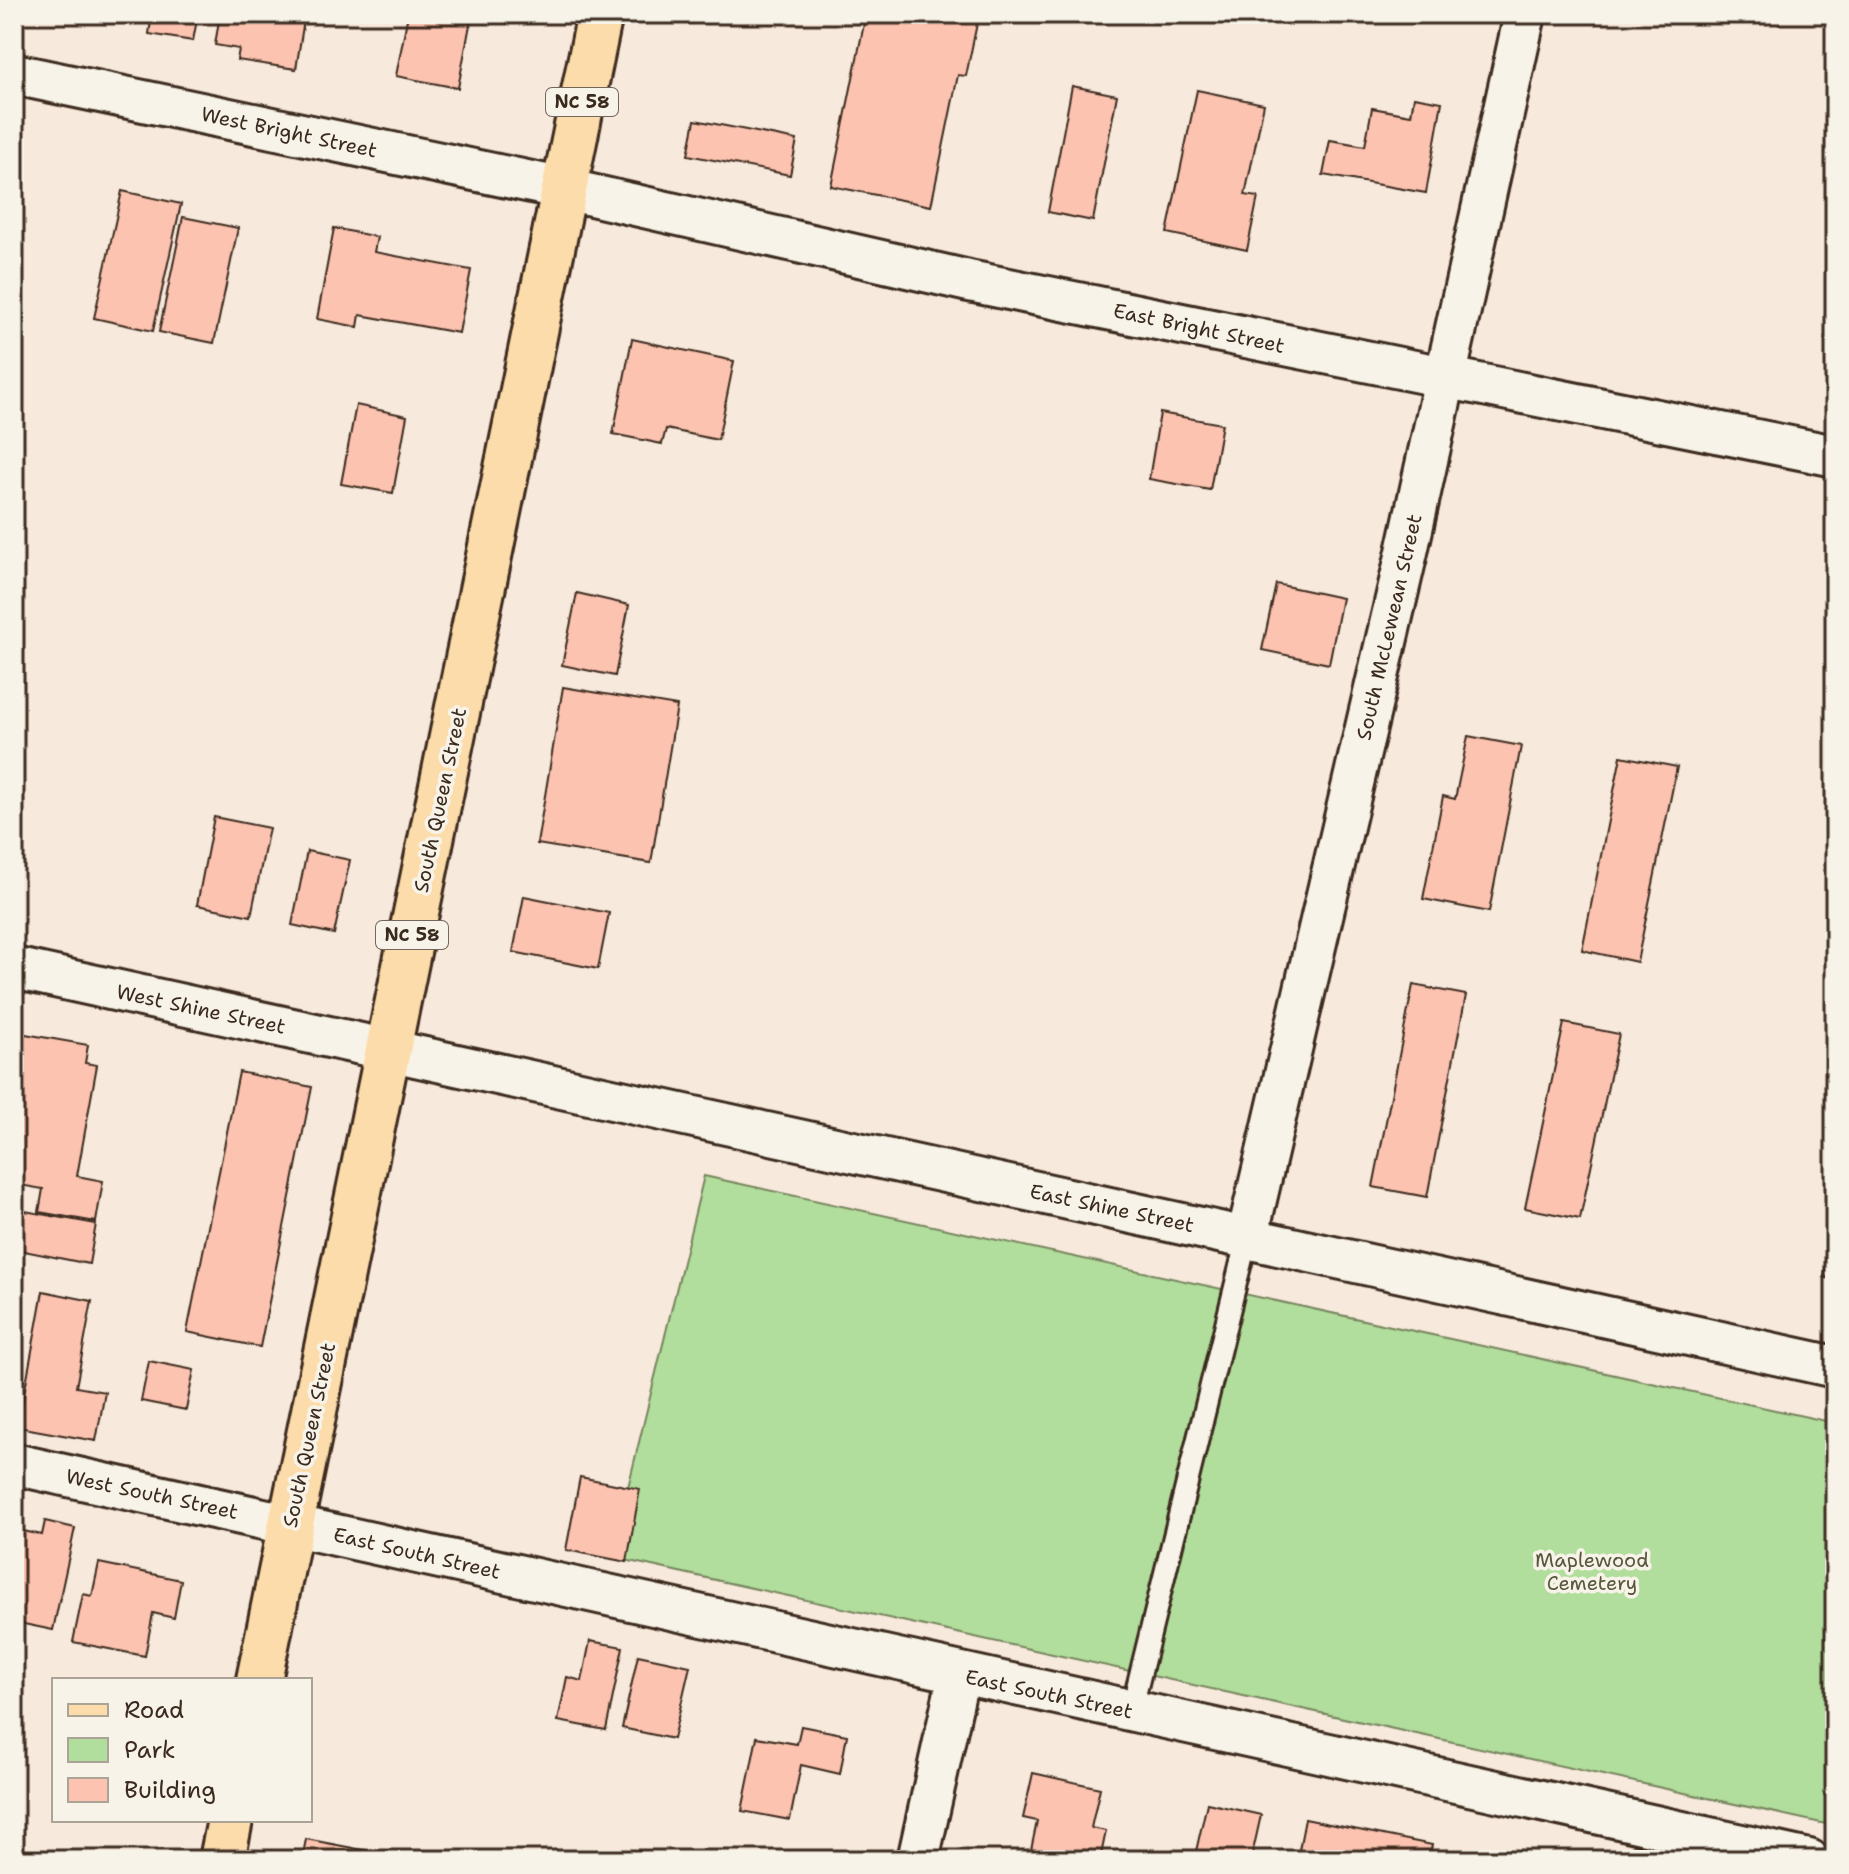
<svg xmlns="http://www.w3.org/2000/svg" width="1849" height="1874" viewBox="0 0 1849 1874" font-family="'Shantell Sans',sans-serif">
	<rect width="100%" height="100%" fill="#f8e9dd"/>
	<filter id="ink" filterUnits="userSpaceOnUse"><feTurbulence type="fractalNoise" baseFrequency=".0125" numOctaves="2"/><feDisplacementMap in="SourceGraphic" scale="16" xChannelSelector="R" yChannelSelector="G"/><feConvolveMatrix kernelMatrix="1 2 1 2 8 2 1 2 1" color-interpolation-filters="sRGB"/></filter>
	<g filter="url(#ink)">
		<!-- green -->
		<path fill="#b1de9c" stroke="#76845d" stroke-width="2" d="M 704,1176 L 1835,1423 L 1835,1826 L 611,1557 Z"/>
		<!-- building -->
		<g fill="#fcc3b0" stroke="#3b2a1e" stroke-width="2">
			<path d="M 152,14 L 198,14 L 193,41 L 149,34 Z"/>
			<path d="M 220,14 L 305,14 L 296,69 L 237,60 L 239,49 L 215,45 Z"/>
			<path d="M 408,14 L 472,14 L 458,88 L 396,76 Z"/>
			<path d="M 866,14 L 979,14 L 966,76 L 958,75 L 931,206 L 831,186 Z"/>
			<path d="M 1072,86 L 1117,95 L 1093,221 L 1048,212 Z"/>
			<path d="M 1197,90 L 1264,104 L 1245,195 L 1258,197 L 1247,250 L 1167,233 Z"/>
			<path d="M 1414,97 L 1442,102 L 1426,193 L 1323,175 L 1330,140 L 1365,146 L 1372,108 L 1411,115 Z"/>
			<path d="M 695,120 L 797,140 L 790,175 L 688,155 Z"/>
			<path d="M 122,191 L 181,204 L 153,331 L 94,318 Z"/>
			<path d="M 183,217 L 238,228 L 214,343 L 159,332 Z"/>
			<path d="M 334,228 L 377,237 L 374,252 L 471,270 L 459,333 L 360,315 L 358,327 L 317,319 Z"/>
			<path d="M 632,339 L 734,361 L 718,440 L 666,429 L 662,444 L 613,434 Z"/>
			<path d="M 356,405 L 407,416 L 393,493 L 341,484 Z"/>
			<path d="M 1160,413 L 1222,424 L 1210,490 L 1149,479 Z"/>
			<path d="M 1276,584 L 1342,598 L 1329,664 L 1262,650 Z"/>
			<path d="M 577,593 L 629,605 L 615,676 L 562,665 Z"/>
			<path d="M 563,687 L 677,706 L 651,863 L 537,844 Z"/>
			<path d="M 1468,736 L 1521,746 L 1489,912 L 1423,899 L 1443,796 L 1455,799 Z"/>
			<path d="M 1621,756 L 1677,767 L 1637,962 L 1582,950 Z"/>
			<path d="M 214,817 L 269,828 L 251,916 L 197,905 Z"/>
			<path d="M 307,851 L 350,860 L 334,934 L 292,925 Z"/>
			<path d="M 524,896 L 609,913 L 598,969 L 513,952 Z"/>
			<path d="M 1413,985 L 1466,995 L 1427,1197 L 1373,1187 Z"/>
			<path d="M 1564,1023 L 1619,1034 L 1580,1219 L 1525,1208 Z"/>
			<path d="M 14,1032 L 88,1045 L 85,1063 L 97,1065 L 77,1176 L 103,1181 L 96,1222 L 39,1212 L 43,1189 L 14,1184 Z"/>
			<path d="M 239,1072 L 312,1087 L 260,1347 L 187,1332 Z"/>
			<path d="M 14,1209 L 96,1224 L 89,1264 L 14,1249 Z"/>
			<path d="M 1835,1212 L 1835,1279 L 1824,1277 Z"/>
			<path d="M 43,1291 L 92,1301 L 76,1387 L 105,1392 L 96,1441 L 18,1427 Z"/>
			<path d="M 149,1361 L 194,1370 L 186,1410 L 141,1401 Z"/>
			<path d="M 580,1477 L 640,1489 L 627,1562 L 566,1550 Z"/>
			<path d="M 45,1521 L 75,1528 L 53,1630 L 14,1622 L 14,1529 L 42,1535 Z"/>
			<path d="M 99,1563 L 181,1580 L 174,1618 L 153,1613 L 145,1656 L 73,1642 L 83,1594 L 92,1596 Z"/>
			<path d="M 590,1641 L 623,1647 L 606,1730 L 558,1721 L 567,1677 L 582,1681 Z"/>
			<path d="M 638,1655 L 690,1666 L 673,1739 L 622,1728 Z"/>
			<path d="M 801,1726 L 847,1735 L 840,1774 L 801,1765 L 790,1820 L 742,1811 L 757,1737 L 797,1744 Z"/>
			<path d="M 1033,1773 L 1100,1788 L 1091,1828 L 1106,1831 L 1100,1860 L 1029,1860 L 1037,1821 L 1023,1818 Z"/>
			<path d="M 1207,1803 L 1261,1815 L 1251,1860 L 1194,1860 Z"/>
			<path d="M 1305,1819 L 1432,1845 L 1429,1860 L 1297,1860 Z"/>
			<path d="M 306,1839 L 415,1860 L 302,1860 Z"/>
			<path d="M 1449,1855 L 1475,1860 L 1448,1860 Z"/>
		</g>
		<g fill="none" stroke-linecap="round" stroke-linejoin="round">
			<defs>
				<path id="service" d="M 1131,1712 L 1247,1238"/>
				<g id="minor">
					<path d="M 14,74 L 565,189 L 969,281 L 1835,456"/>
					<path d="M 14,968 L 1835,1367"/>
					<path d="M 1247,1238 L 1407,552 L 1525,14"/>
					<path d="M 14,1464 L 1809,1860"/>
					<path d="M 918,1860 L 959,1674"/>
				</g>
				<g id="primary">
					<path d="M 259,1680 L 600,14"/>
					<path d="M 222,1860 L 230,1820"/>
				</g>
			</defs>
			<!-- service casing -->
			<use href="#service" stroke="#3b2a1e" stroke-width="26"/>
			<!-- minor casing -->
			<use href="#minor" stroke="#3b2a1e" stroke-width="46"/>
			<!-- primary casing -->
			<use href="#primary" stroke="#3b2a1e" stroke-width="50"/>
			<!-- service -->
			<use href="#service" stroke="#f7f3e8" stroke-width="20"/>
			<!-- minor -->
			<use href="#minor" stroke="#f7f3e8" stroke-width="40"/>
			<!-- primary -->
			<use href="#primary" stroke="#fddcac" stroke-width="44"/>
		</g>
	</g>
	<g text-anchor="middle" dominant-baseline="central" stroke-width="7" stroke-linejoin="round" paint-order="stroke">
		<!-- shield labels -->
		<g fill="#f7f3e8" stroke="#73665b" stroke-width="2">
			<rect x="546" y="88" width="72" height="28" rx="6"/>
			<rect x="376" y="921" width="72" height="28" rx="6"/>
		</g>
		<g font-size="18" font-weight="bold" fill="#3b2a1e">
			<text x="582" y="102">NC 58</text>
			<text x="412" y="935">NC 58</text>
		</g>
		<!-- street labels -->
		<g font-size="20" fill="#3b2a1e" stroke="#f7f3e8">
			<text transform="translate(289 132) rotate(12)">West Bright Street</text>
			<text transform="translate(1199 328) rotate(12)">East Bright Street</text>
			<text transform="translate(1389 627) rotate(-77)">South McLewean Street</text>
			<text transform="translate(440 800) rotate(-78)">South Queen Street</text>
			<text transform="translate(201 1009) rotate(12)">West Shine Street</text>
			<text transform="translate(1112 1208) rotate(12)">East Shine Street</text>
			<text transform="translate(309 1435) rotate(-78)">South Queen Street</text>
			<text transform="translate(152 1494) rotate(12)">West South Street</text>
			<text transform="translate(417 1553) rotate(13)">East South Street</text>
			<text transform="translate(1049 1694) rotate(12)">East South Street</text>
		</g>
		<!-- park labels -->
		<g font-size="20" fill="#58573e" stroke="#f7f3e8">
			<text x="1592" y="1560">Maplewood<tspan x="1592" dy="23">Cemetery</tspan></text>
		</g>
	</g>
	<!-- margin -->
	<rect width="1849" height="1874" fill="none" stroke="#f7f3e8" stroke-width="48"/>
	<rect x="24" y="24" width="1801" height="1826" fill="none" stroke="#3b2a1e" stroke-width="3" filter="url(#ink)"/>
	<!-- legend -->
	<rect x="52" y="1678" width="260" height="144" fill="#f7f3e8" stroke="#aca397" stroke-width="2"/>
	<rect x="68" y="1704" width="40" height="12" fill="#fddcac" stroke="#aca397" stroke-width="2"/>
	<text x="124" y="1718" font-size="24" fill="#3b2a1e">Road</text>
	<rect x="68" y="1738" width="40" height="24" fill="#b1de9c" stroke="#aca397" stroke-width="2"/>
	<text x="124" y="1758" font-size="24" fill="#3b2a1e">Park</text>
	<rect x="68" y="1778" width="40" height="24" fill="#fcc3b0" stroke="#aca397" stroke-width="2"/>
	<text x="124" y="1798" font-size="24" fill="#3b2a1e">Building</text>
</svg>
